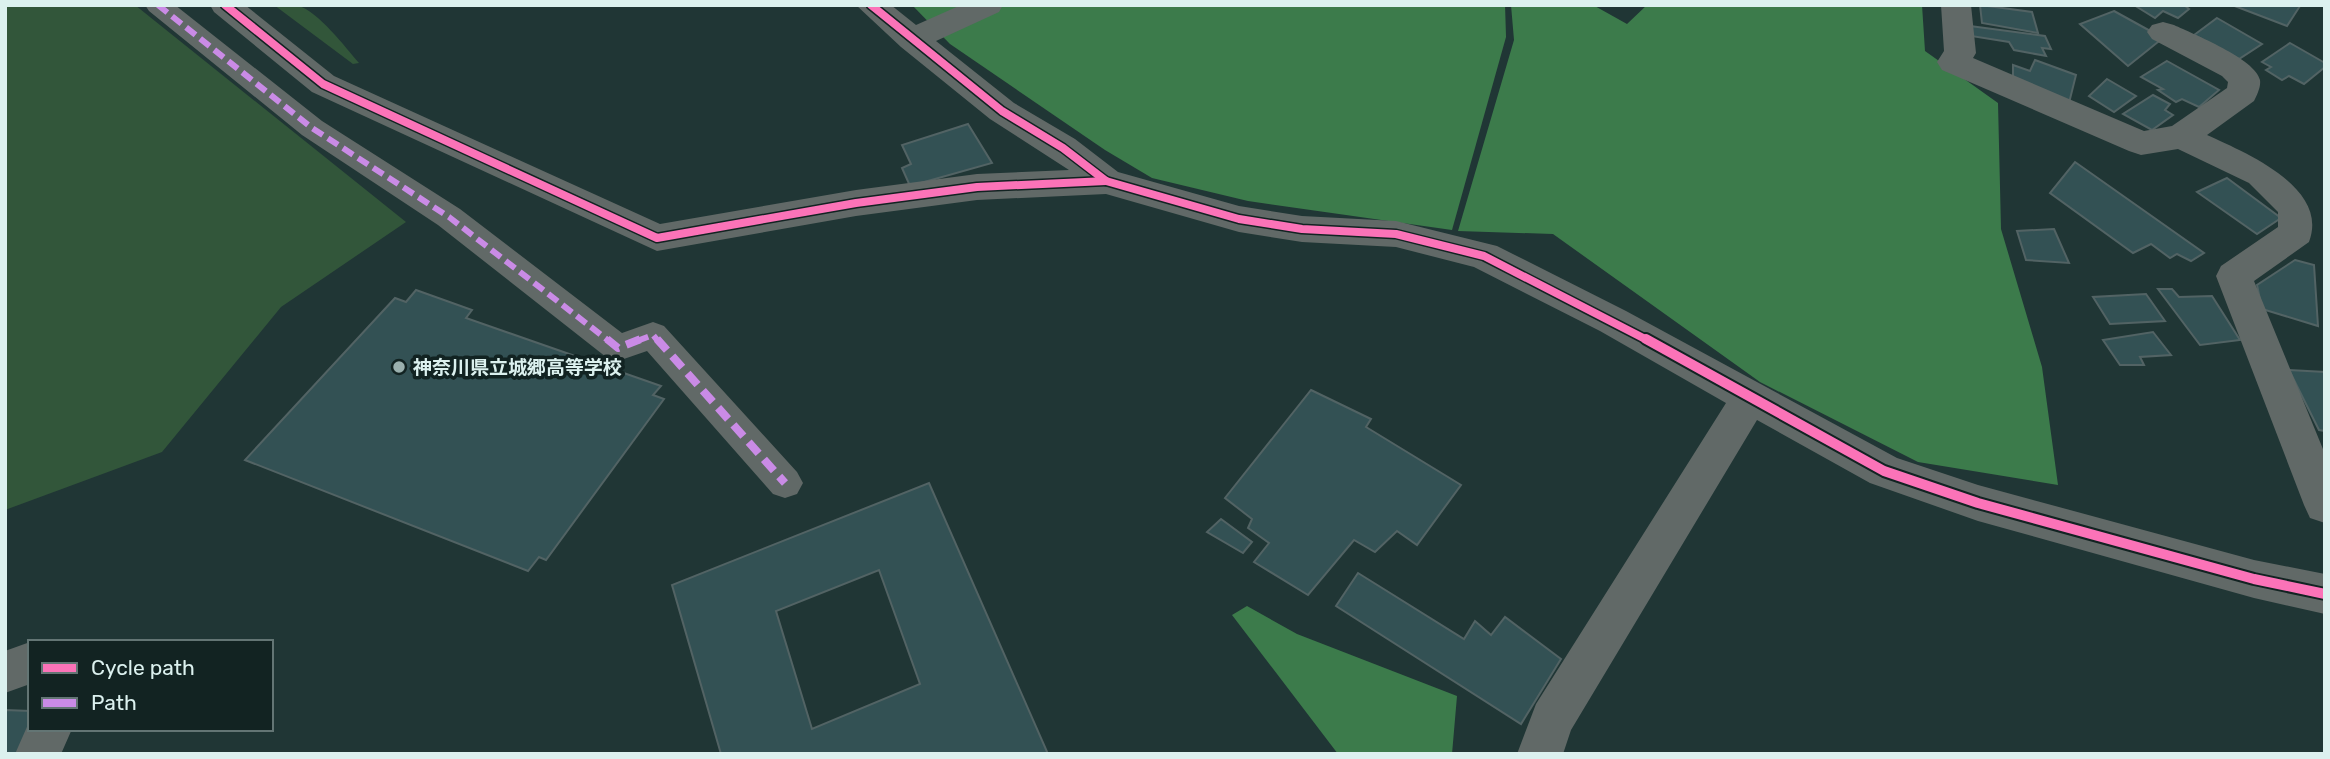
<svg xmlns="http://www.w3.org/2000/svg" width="2330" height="759" viewBox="0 0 2330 759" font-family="Rubik,'Noto Sans JP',sans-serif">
	<rect width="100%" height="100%" fill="#203635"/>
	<!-- green -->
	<g fill="#32563a">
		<path d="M 5,5 L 135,5 L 406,222 L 281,307 L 162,452 L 5,510 Z"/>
		<path d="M 274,5 C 281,5 291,4 297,5 C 319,12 345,47 359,63 L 353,64 Z"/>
	</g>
	<!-- forest -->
	<g fill="#3c7b4b">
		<path d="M 912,5 L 1505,5 L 1506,37 L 1452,230 L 1248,201 L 1152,178 L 1105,150 L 950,44 Z"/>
		<path d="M 1511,5 L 1593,5 L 1627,24 L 1647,5 L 1922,5 L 1925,51 L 1998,103 L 2001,229 L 2042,367 L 2058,485 L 1918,462 L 1760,382 L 1553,234 L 1458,231 L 1514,40 Z"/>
		<path d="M 1247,606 L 1297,634 L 1457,696 L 1452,754 L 1338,754 L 1232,615 Z"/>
	</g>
	<!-- building -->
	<g fill="#335154" stroke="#526364" stroke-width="2" fill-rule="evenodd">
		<path d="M 1980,5 L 2032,12 L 2038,33 L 1982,23 Z"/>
		<path d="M 2134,5 L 2184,5 L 2189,9 L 2178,18 L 2163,11 L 2155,18 Z"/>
		<path d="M 2232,5 L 2298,5 L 2300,6 L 2287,26 Z"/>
		<path d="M 2114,11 L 2163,38 L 2128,66 L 2080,24 Z"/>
		<path d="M 2217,18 L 2262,44 L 2239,59 L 2194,35 Z"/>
		<path d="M 1970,26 L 2045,36 L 2051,49 L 2042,48 L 2046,56 L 2014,50 L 2009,42 L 1971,36 Z"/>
		<path d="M 2290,43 L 2325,63 L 2325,67 L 2304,84 L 2289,76 L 2282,80 L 2266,70 L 2271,67 L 2262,62 Z"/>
		<path d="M 2035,60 L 2076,75 L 2069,103 L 2013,83 L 2013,65 L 2030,71 Z"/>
		<path d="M 2167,61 L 2219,90 L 2199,107 L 2182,99 L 2176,102 L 2158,90 L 2163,89 L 2141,77 Z"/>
		<path d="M 2107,79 L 2136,96 L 2114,112 L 2089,96 Z"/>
		<path d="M 2153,95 L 2170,104 L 2165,110 L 2173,115 L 2152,130 L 2123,114 Z"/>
		<path d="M 968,124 L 992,163 L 910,186 L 902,168 L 911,164 L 902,145 Z"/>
		<path d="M 2075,162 L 2204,253 L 2191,261 L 2177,254 L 2170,258 L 2151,244 L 2133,253 L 2050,193 Z"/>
		<path d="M 2227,178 L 2281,218 L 2257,234 L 2197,192 Z"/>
		<path d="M 2054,229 L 2069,263 L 2026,260 L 2017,231 Z"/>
		<path d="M 2295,260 L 2314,265 L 2318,326 L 2262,309 L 2257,285 Z"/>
		<path d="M 2158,289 L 2172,289 L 2179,297 L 2212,296 L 2240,340 L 2200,345 Z"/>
		<path d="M 416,290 L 472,310 L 466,318 L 661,386 L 653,395 L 664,399 L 546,560 L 539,557 L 528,571 L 245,460 L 395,298 L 406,302 Z"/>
		<path d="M 2146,294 L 2165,321 L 2110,324 L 2093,297 Z"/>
		<path d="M 2153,332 L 2171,355 L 2140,357 L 2144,365 L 2120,365 L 2103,340 Z"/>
		<path d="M 2289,370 L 2325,372 L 2325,431 L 2319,430 Z"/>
		<path d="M 1311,390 L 1371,419 L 1366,427 L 1461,485 L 1417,545 L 1397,531 L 1375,552 L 1354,540 L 1308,595 L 1254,562 L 1269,543 L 1248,528 L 1252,519 L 1225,498 Z"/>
		<path d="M 929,483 L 1048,754 L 721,754 L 672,585 ZM 879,570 L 920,684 L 812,729 L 776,611 Z"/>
		<path d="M 1221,519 L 1252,542 L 1243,553 L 1207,532 Z"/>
		<path d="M 1358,573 L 1464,639 L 1475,621 L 1491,635 L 1505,617 L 1561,659 L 1521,724 L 1336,606 Z"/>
		<path d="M 5,710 L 30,711 L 30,729 L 18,754 L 5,754 Z"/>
	</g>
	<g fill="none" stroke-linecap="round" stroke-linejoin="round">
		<!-- pedestrian -->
		<path fill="#616967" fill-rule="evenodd" d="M 145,5 L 175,5 L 322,121 L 460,209 L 622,333 L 653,322 L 664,326 L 797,472 L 803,483 L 797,494 L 785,498 L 773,494 L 647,351 L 618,361 L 606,357 L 438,225 L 302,135 L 149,11 Z"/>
		<!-- minor -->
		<g fill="#616967" fill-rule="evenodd">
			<path d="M 210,5 L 245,5 L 334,76 L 660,224 L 856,190 L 977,174 L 1069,170 L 990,119 L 901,47 L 856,5 L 891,5 L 916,25 L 961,5 L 1003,5 L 999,12 L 936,41 L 1014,103 L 1075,139 L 1118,172 L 1239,206 L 1302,216 L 1396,221 L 1497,246 L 1626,311 L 1897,458 L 1978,485 L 2254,560 L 2325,574 L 2325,614 L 2254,598 L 1978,521 L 1870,483 L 1757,420 L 1571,730 L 1563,754 L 1517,754 L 1536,704 L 1726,403 L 1600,331 L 1474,267 L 1396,247 L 1302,242 L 1239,232 L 1106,194 L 977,200 L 856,216 L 657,251 L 312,92 L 214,12 Z"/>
			<path d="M 1941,5 L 1971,5 L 1976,53 L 1973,58 L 2144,131 L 2172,126 L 2227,88 L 2228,82 L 2222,76 L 2152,39 L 2147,32 L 2152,25 L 2163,22 L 2174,25 C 2193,34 2256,59 2260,80 C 2261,87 2257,95 2254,101 L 2207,135 C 2244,152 2330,187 2309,242 L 2254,281 L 2325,454 L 2325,523 L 2310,518 L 2304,505 L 2216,276 L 2221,266 L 2278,227 L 2278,212 L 2249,183 L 2178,149 L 2141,155 L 2129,151 L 1942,70 L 1937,62 L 1944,51 Z"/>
			<path d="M 30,642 L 30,684 L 5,693 L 5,651 Z"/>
			<path d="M 30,720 L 30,729 L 72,729 L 61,754 L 15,754 Z"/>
		</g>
		<!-- quiet-far1 -->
		<g stroke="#ca8be6" stroke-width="6" stroke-dasharray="12 6" stroke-linecap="butt">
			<path d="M 158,5 L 312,128 L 449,217 L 609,341"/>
			<path d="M 637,341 L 653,335 L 658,341"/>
		</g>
		<!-- quiet -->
		<g stroke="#ca8be6" stroke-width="8" stroke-dasharray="15 8" stroke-linecap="butt">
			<path d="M 607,339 L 618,348 L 641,339"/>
			<path d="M 657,339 L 785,483"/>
		</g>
		<defs>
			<g id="cycleway-far1">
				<path d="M 225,5 L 323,84 L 657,238 L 856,203 L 977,187 L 1106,181"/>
				<path d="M 871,5 L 1002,111 L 1063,148 L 1106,181 L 1239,219 L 1302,229 L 1396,234 L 1484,256 L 1649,341"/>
			</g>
			<path id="cycleway" d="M 1646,339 L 1884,471 L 1978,503 L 2254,579 L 2325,594"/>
		</defs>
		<!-- cycleway-far1 casing -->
		<use href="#cycleway-far1" stroke="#122322" stroke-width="11"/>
		<!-- cycleway casing -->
		<use href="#cycleway" stroke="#122322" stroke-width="14"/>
		<!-- cycleway-far1 -->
		<use href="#cycleway-far1" stroke="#fb73b8" stroke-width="8"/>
		<!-- cycleway -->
		<use href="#cycleway" stroke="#fb73b8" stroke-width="10"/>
	</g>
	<!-- markers -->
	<circle fill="#9ab0ae" stroke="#122322" stroke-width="2.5" cx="399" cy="367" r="7"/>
	<g text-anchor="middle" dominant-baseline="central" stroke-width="7" stroke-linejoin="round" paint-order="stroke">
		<!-- poi labels -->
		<g font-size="19" font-weight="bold" fill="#dcf1ef" stroke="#122322" text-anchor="start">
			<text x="413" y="367">神奈川県立城郷高等学校</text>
		</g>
	</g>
	<!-- border -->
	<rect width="2330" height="759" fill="none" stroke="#dcf1ef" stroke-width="14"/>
	<!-- legend -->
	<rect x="28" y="640" width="245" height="91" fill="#122322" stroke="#637574" stroke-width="2"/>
	<rect x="42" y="663" width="35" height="10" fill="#fb73b8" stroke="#637574" stroke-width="2"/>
	<text x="91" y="675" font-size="21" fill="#dcf1ef">Cycle path</text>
	<rect x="42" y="698" width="35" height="10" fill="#ca8be6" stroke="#637574" stroke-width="2"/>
	<text x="91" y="710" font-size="21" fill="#dcf1ef">Path</text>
</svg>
